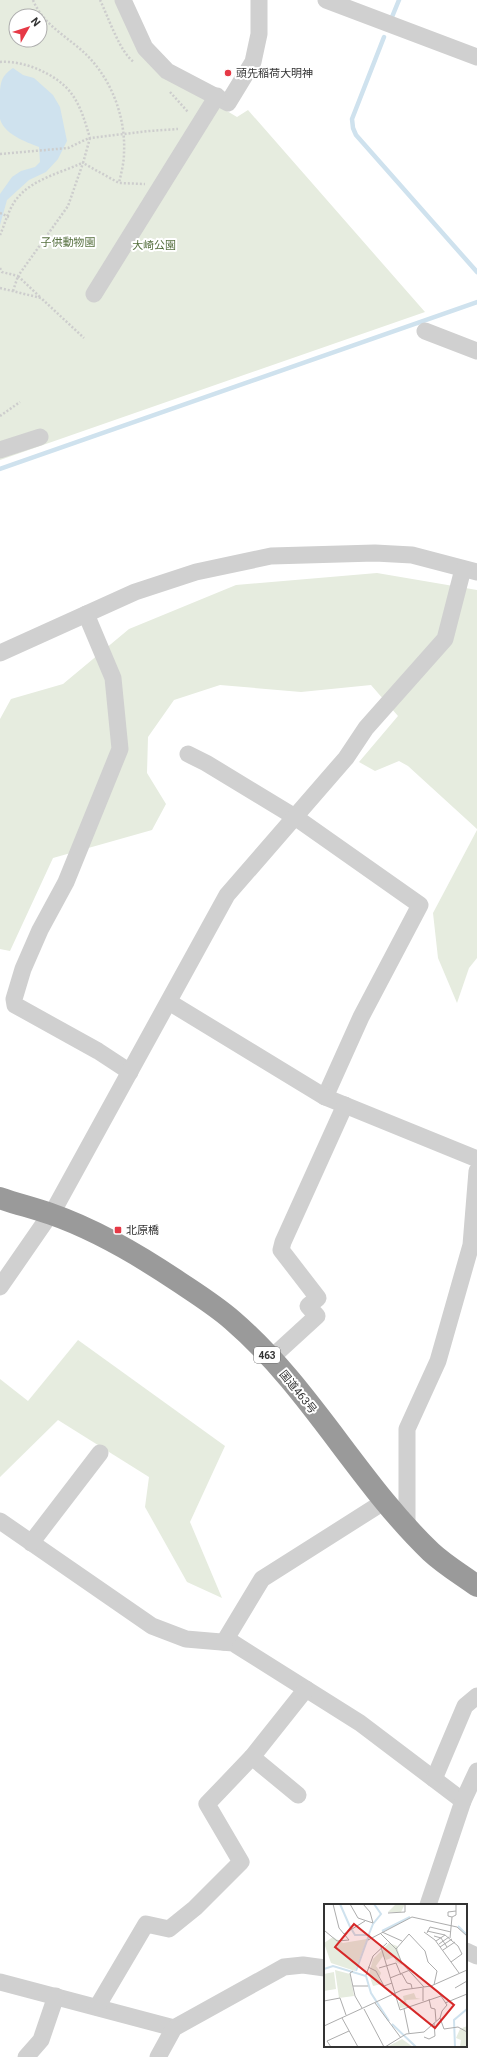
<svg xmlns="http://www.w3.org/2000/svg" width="477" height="2057" viewBox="0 0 477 2057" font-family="Roboto,'Noto Sans JP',sans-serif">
	<rect width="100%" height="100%" fill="#fff"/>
	<!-- green -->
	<g fill="#e6ecdf" fill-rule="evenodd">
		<path d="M 0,0 L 117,0 L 165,74 L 237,117 L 248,110 L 425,312 L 0,460 ZM 16,16 L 40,16 L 40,40 L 16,40 Z"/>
		<path d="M 377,573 L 477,590 L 477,829 L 408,766 L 399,761 L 375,771 L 359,762 L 398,716 L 371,685 L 301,692 L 220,685 L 174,700 L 148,737 L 147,773 L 166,804 L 152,830 L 53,858 L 10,951 L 0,949 L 0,719 L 11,699 L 63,684 L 129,629 L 236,585 Z"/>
		<path d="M 477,830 L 477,958 L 469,968 L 457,1003 L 438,958 L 433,913 Z"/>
		<path d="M 78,1340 L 225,1446 L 190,1522 L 222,1598 L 187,1582 L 145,1507 L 149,1477 L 58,1420 L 0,1477 L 0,1379 L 28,1401 Z"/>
	</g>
	<!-- water -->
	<path fill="#cfe2ee" d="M 13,68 L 23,75 L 34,78 L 53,95 L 60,107 L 67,141 L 58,159 L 46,172 L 29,180 L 7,200 L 0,225 L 0,194 L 12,177 L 21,171 L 35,167 L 40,162 L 39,147 C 26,142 4,134 0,119 C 0,112 0,103 0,97 C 0,83 1,76 13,68 Z"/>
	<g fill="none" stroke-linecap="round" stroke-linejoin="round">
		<!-- stream -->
		<g stroke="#cfe2ee" stroke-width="4.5">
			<path d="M 392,17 L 399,0"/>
			<path d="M 384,37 L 352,119 L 353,128 L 356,135 L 477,272"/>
			<path d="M 0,469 L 477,302"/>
		</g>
		<!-- path -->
		<g stroke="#cdcdcd" stroke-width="2.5" stroke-dasharray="2 2" stroke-linecap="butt">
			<path d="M 33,0 C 42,22 61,33 79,48 C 109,73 126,114 124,153 C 124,163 121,174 119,183"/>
			<path d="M 100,0 C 108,16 120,53 134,62"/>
			<path d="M 0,62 C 23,60 57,74 71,93 C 81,106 85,122 90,138 L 149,131 L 178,129"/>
			<path d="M 170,92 L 188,112"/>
			<path d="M 90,138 L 83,163 L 119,183 L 145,184"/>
			<path d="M 0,154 L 68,148 L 89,138"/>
			<path d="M 0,213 L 9,217"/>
			<path d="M 0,235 C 4,226 7,215 12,206 C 25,181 58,174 82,163"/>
			<path d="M 0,268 L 2,272 L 18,276 L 68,206 L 83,163"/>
			<path d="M 0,288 L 41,298 L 84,338"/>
			<path d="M 13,291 L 18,276 L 41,298"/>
			<path d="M 0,416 L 20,402"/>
		</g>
		<!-- minor -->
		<g stroke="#d0d0d0" stroke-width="17">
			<path d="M 123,0 L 145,48 L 167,71 L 228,103 L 253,62 L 259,34 L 259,0"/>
			<path d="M 326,0 L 477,57"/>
			<path d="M 94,294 L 217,96"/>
			<path d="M 425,331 L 477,351"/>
			<path d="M 0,450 L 40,437"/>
			<path d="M 86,614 L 113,678 L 120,749 L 66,882 L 40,930 L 23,969 L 14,999 L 15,1005 L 98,1051 L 130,1072"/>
			<path d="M 0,653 L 135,592 L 196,572 L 271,556 L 375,553 L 412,555 L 477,572"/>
			<path d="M 188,754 L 206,763 L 295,817 L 420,905 L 361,1017 L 325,1097"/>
			<path d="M 169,1002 L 325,1097 L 477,1159"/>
			<path d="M 0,1287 L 56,1206 L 227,895 L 346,758 L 366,728 L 445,639 L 463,569"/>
			<path d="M 270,1359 L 317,1316 L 308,1306 L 318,1298 L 281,1250 L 283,1242 L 345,1105"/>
			<path d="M 0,1521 L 152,1626 L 186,1639 L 233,1643 L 360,1723 L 463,1801"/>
			<path d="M 407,1527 L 407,1429 L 438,1361 L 471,1245 L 477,1171"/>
			<path d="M 31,1543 L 100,1453"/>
			<path d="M 224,1642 L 262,1579 L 385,1501"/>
			<path d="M 252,1757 L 298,1795"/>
			<path d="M 434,1779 L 465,1706 L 477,1696"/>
			<path d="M 428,1905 L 463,1801 L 477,1771"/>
			<path d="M 466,1951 L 477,1956"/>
			<path d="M 0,1982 L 174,2028"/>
			<path d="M 97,2007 L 146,1924 L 169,1929 L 195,1908 L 241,1862 L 207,1804 L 252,1757 L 306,1689"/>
			<path d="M 26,2057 L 41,2040 L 56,1996"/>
			<path d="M 158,2057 L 174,2028 L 284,1967 L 303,1965 L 325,1968"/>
		</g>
		<!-- highway -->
		<path stroke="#9a9a9a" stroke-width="22" d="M 0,1198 C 17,1204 34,1208 51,1214 C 97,1230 139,1255 179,1282 C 197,1294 216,1306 232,1320 C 310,1387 358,1482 431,1552 C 445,1565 462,1575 477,1586"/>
	</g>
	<!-- markers -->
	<g fill="#e63946" stroke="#fff" stroke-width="1.5">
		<circle cx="228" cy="73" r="4"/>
		<rect x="114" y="1226" width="8" height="8" rx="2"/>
	</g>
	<g text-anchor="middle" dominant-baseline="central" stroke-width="4" stroke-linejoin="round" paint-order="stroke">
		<!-- shield labels -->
		<rect fill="#fff" stroke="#707070" stroke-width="1" x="254" y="1347" width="26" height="16" rx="3"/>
		<g font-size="10" font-weight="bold" fill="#333">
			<text x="267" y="1355">463</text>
		</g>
		<!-- poi labels -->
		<g font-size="11" fill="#333" stroke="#fff" text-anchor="start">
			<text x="236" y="73">頭先稲荷大明神</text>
			<text x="126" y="1230">北原橋</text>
		</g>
		<!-- park labels -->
		<g font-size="11" fill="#56703f" stroke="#fff">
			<text x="68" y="242">子供動物園</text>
			<text x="154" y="245">大崎公園</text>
		</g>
		<!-- street labels -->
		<g font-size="11" fill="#333" stroke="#fff">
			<text transform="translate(298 1392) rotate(51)">国道463号</text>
		</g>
	</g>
	<!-- overview -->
	<g transform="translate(324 1904)">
		<rect width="143" height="143" fill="#fff"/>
		<path d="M 72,0 L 81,0 L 77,8 L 64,8 ZM 9,33 L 19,39 L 43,35 L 31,67 L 7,59 L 0,39 ZM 65,39 L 73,42 L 78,61 L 72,58 L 70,53 L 62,56 L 59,52 L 52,62 L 57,69 L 55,74 L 58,80 L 49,82 L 45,70 L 49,55 ZM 11,66 L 26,70 L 30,92 L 15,94 ZM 10,68 L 12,85 L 0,87 L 0,70 ZM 90,89 L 92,94 L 97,95 L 82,96 L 83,103 L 76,104 L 75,98 L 80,97 L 79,92 ZM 143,122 L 143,143 L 136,143 L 137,136 L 132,134 L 136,125 ZM 78,135 L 89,143 L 63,143 Z" fill="#e6ecdf"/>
		<path fill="none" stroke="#cfe2ee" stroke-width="2" d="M 16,0 L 27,25M 134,22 L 143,31M 28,26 L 31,31 L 45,31 L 32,67M 58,27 L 86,13M 45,30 L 49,20 L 57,10 L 50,0M 0,65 L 9,62 L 42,72 L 47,89 L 65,117M 68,120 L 92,143M 131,143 L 130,116 L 143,105"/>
		<path fill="none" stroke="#adadad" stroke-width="1" d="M 26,0 L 34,14 L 49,19 L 46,8 L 39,0M 64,9 L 81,8 L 81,0M 128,13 L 124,12 L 124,8 L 132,7M 1,27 L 13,37 L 25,36 L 15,24 L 9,0M 103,27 L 121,31M 58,28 L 78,37M 100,28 L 111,36 L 135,69M 56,29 L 72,45 L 78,59 L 100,83M 103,29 L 106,23 L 127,28M 20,30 L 41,17M 110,32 L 117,34 L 123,43M 126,34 L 128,13 L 132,11 L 132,0M 44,36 L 88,13 L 133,23 L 143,32M 112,37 L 121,31 L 134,42 L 138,50 L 127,58M 115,40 L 125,33M 57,43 L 76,106 L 117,92M 116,43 L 128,35M 72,45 L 85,30 L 101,47 L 104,58 L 113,67 L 110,81M 119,46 L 131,38M 44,63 L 52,67 L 60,82 L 68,79M 55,64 L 72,59 L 77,71M 29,67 L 26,69 L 31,92 L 38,104M 78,70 L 83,79 L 87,80 L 88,84M 42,71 L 49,52 L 63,39M 66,74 L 86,66M 29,82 L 44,82M 99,84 L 99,97M 131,84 L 143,77M 115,89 L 123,101 L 118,107 L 116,114 L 120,125 L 134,123 L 143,128M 105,95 L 107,104 L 111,105 L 112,117M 0,97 L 16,94 L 22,111M 51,99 L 77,134M 121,99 L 143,90M 40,105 L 60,143M 80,105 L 85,129M 18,114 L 34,143M 0,122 L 78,86 L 107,82 L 143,66M 100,133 L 105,135 L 111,132 L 110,119M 7,143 L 3,137 L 25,127M 61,143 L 82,130 L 100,128 L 116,114"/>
		<path fill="#d62828" fill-opacity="0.15" stroke="#d62828" stroke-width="2" d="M 30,20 L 130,101 L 111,124 L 11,43 Z"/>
		<rect width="143" height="143" fill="none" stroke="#333" stroke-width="2"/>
	</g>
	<!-- north arrow -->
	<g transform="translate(28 28) rotate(51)"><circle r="19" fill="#ffffff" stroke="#adadad"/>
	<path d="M0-3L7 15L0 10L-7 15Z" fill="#e63946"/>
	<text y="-6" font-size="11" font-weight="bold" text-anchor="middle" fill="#333333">N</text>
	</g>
</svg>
